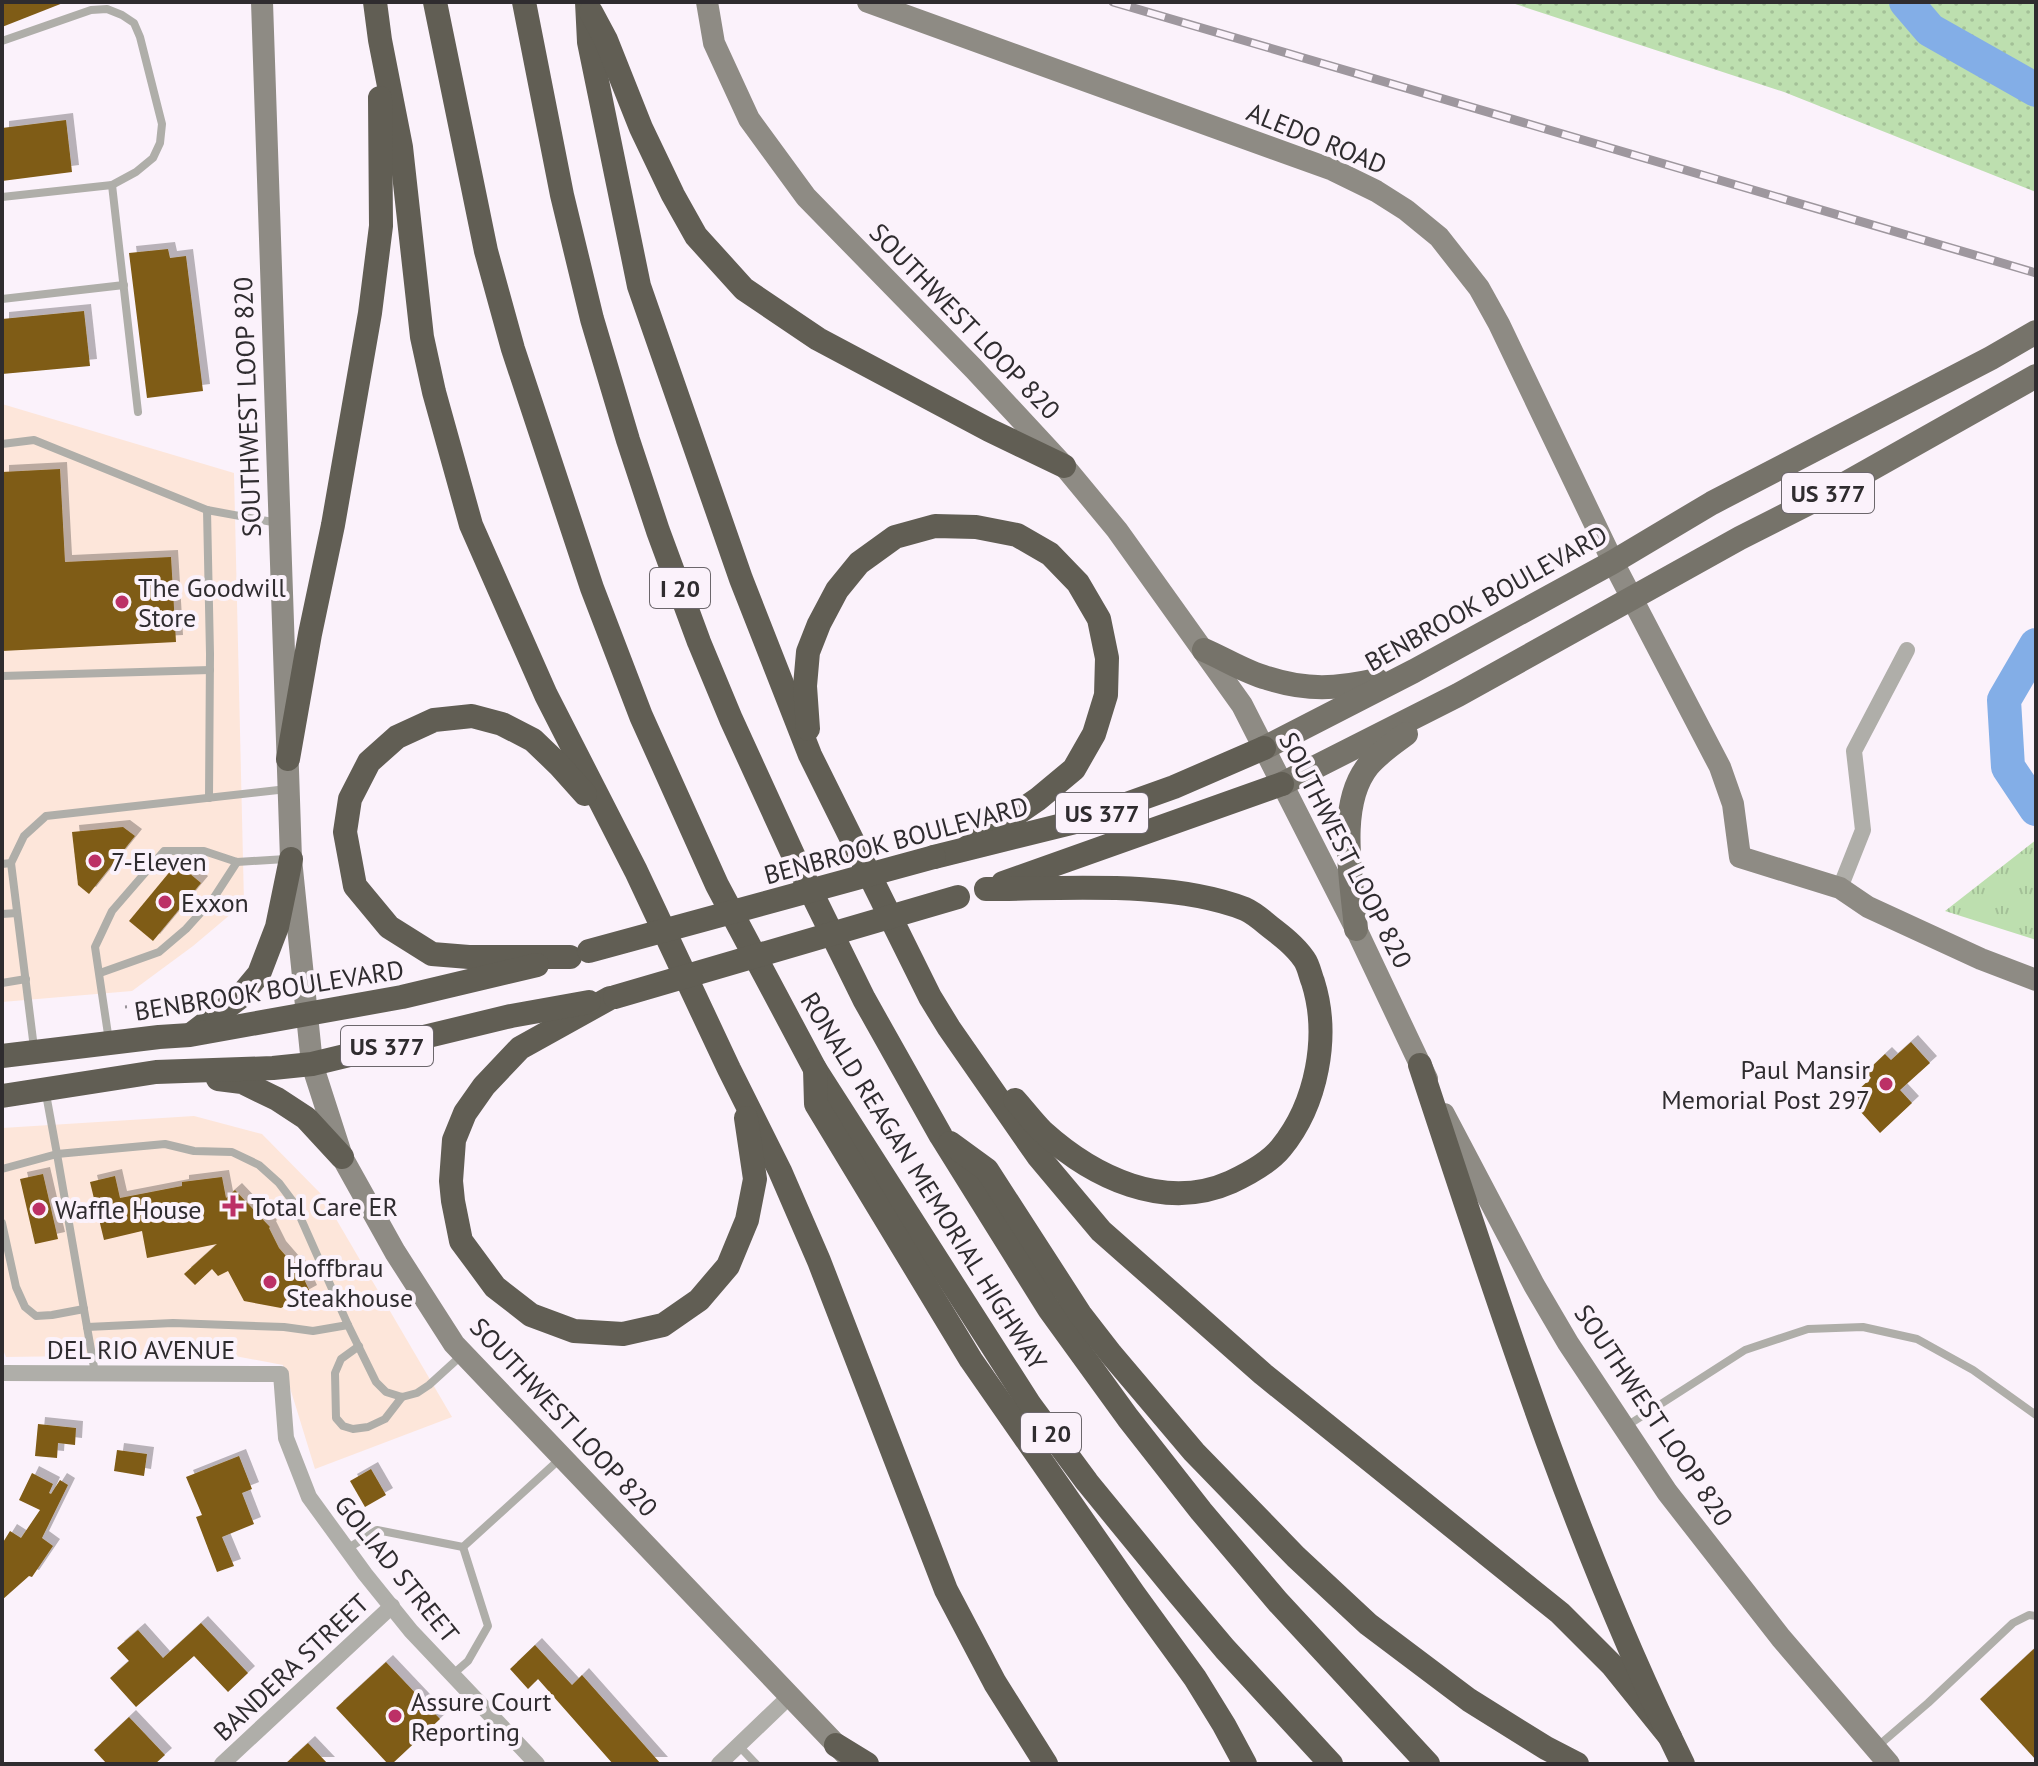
<svg xmlns="http://www.w3.org/2000/svg" width="2038" height="1766" viewBox="0 0 2038 1766" font-family="'PT Sans',sans-serif">
	<defs>
		<pattern id="grass-dots" width="8" height="8" patternUnits="userSpaceOnUse" patternTransform="scale(2)"><rect width="8" height="8" fill="#bddfaf"/><path d="M2 2h.1M6 6h.1" fill="none" stroke="#a3c097" stroke-width="1.8" stroke-linecap="round"/></pattern>
		<pattern id="park-tufts" width="24" height="20" patternUnits="userSpaceOnUse" patternTransform="scale(2)"><rect width="24" height="20" fill="#bddfaf"/><path d="M3 7l-1-3M5 7V3M7 7l1-3M15 17l-1-3M17 17v-4M19 17l1-3" fill="none" stroke="#a3c097"/></pattern>
		<filter id="shadow"><feDropShadow dx="7" dy="-7" stdDeviation="0" flood-color="#0004"/></filter>
	</defs>
	<rect width="100%" height="100%" fill="#fbf2fb"/>
	<!-- commercial -->
	<g fill="#fde6da">
		<path d="M 2,404 L 234,473 L 244,903 L 193,946 L 132,991 L 2,1002 Z"/>
		<path d="M 194,1116 L 262,1134 L 322,1195 L 452,1417 L 315,1469 L 283,1365 L 224,1354 L 6,1357 L 2,1347 L 2,1128 Z"/>
	</g>
	<!-- grass -->
	<path fill="url(#grass-dots)" d="M 1509,2 L 2036,2 L 2036,192 L 1784,92 Z"/>
	<!-- park -->
	<path fill="url(#park-tufts)" d="M 2036,840 L 2036,940 L 1945,911 Z"/>
	<g fill="none" stroke-linecap="round" stroke-linejoin="round">
		<!-- river -->
		<g stroke="#83aee7" stroke-width="34">
			<path d="M 1906,2 L 1930,30 L 2036,90"/>
			<path d="M 2036,645 L 2004,700 L 2008,767 L 2036,809"/>
		</g>
	</g>
	<!-- building -->
	<g fill="#7f5b14" filter="url(#shadow)">
		<path d="M 2,2 L 63,2 L 63,3 L 2,27 Z"/>
		<path d="M 66,120 L 72,172 L 2,181 L 2,128 Z"/>
		<path d="M 168,249 L 170,258 L 186,256 L 203,391 L 147,398 L 129,253 Z"/>
		<path d="M 84,311 L 90,366 L 2,374 L 2,319 Z"/>
		<path d="M 60,469 L 65,562 L 171,557 L 176,642 L 2,651 L 2,472 Z"/>
		<path d="M 123,827 L 135,836 L 89,894 L 78,885 L 72,832 Z"/>
		<path d="M 177,863 L 201,883 L 153,941 L 129,921 Z"/>
		<path d="M 1911,1042 L 1930,1063 L 1900,1090 L 1912,1103 L 1880,1133 L 1849,1099 L 1871,1078 L 1866,1072 L 1885,1054 L 1891,1060 Z"/>
		<path d="M 43,1174 L 58,1239 L 35,1244 L 20,1179 Z"/>
		<path d="M 115,1176 L 120,1198 L 182,1186 L 182,1182 L 222,1177 L 226,1198 L 235,1190 L 270,1227 L 269,1228 L 279,1248 L 292,1263 L 296,1262 L 310,1292 L 281,1308 L 244,1301 L 228,1271 L 218,1276 L 212,1269 L 195,1285 L 184,1274 L 217,1244 L 147,1258 L 142,1231 L 104,1240 L 90,1182 Z"/>
		<path d="M 38,1424 L 76,1428 L 75,1445 L 58,1443 L 57,1458 L 35,1456 Z"/>
		<path d="M 117,1450 L 147,1454 L 144,1476 L 114,1471 Z"/>
		<path d="M 239,1456 L 252,1489 L 242,1493 L 254,1524 L 222,1537 L 234,1566 L 217,1572 L 196,1517 L 202,1515 L 186,1477 Z"/>
		<path d="M 371,1469 L 386,1495 L 365,1507 L 350,1481 Z"/>
		<path d="M 32,1473 L 53,1484 L 49,1493 L 51,1494 L 60,1480 L 68,1485 L 42,1538 L 53,1546 L 32,1577 L 29,1576 L 2,1600 L 2,1544 L 10,1531 L 21,1538 L 40,1510 L 19,1500 Z"/>
		<path d="M 201,1623 L 248,1673 L 228,1692 L 194,1656 L 136,1707 L 110,1678 L 129,1661 L 117,1648 L 138,1630 L 163,1658 Z"/>
		<path d="M 535,1645 L 572,1685 L 582,1675 L 661,1764 L 613,1764 L 538,1679 L 528,1689 L 510,1669 Z"/>
		<path d="M 2036,1647 L 2036,1760 L 1980,1699 Z"/>
		<path d="M 386,1662 L 440,1719 L 392,1764 L 388,1764 L 336,1708 Z"/>
		<path d="M 129,1717 L 165,1755 L 155,1764 L 107,1764 L 94,1750 Z"/>
		<path d="M 308,1743 L 328,1764 L 285,1764 Z"/>
	</g>
	<g fill="none" stroke-linecap="round" stroke-linejoin="round">
		<!-- path -->
		<g stroke="#989298" stroke-width="3" stroke-dasharray="2 6" stroke-linecap="butt">
			<path d="M 271,995 L 280,993"/>
			<path d="M 125,1007 L 168,1004 L 182,996 L 206,995"/>
		</g>
		<!-- lane -->
		<g stroke="#afaea9" stroke-width="8">
			<path d="M 2,41 L 91,10 L 107,9 L 122,15 L 134,23 L 140,37 L 162,124 L 160,143 L 153,158 L 136,172 L 112,185 L 2,197"/>
			<path d="M 112,185 L 138,412"/>
			<path d="M 2,299 L 124,285"/>
			<path d="M 2,444 L 34,440 L 207,510 L 278,523"/>
			<path d="M 207,510 L 210,654 L 209,798"/>
			<path d="M 2,676 L 210,670"/>
			<path d="M 11,863 L 34,1048"/>
			<path d="M 2,864 L 11,863 L 24,836 L 46,816 L 287,789"/>
			<path d="M 2,914 L 17,913"/>
			<path d="M 100,973 L 159,952 L 186,929 L 213,899 L 237,862"/>
			<path d="M 2,983 L 26,979"/>
			<path d="M 109,1041 L 95,947 L 112,911 L 164,851 L 204,851 L 237,862 L 286,859"/>
			<path d="M 46,1094 L 57,1154 L 165,1144 L 194,1151 L 232,1152 L 259,1165 L 279,1183 L 294,1203 L 348,1325 L 376,1382 L 386,1392 L 402,1397 L 417,1393 L 429,1385 L 462,1355"/>
			<path d="M 2,1169 L 57,1154 L 95,1373"/>
			<path d="M 2,1223 L 16,1287 L 25,1307 L 36,1316 L 52,1315 L 84,1309"/>
			<path d="M 87,1327 L 173,1323 L 284,1327 L 313,1331 L 348,1325"/>
			<path d="M 359,1346 L 341,1359 L 335,1373 L 336,1418 L 343,1426 L 353,1429 L 368,1427 L 385,1419 L 402,1397"/>
			<path d="M 1625,1427 L 1745,1350 L 1808,1329 L 1863,1327 L 1917,1339 L 1973,1370 L 2036,1415"/>
			<path d="M 347,1549 L 377,1530 L 463,1547 L 561,1458"/>
			<path d="M 452,1675 L 468,1661 L 488,1626 L 463,1547"/>
			<path d="M 739,1746 L 756,1764"/>
			<path d="M 1878,1746 L 1928,1703 L 2013,1623 L 2029,1615 L 2036,1616"/>
		</g>
		<!-- street -->
		<g stroke="#afaea9" stroke-width="16">
			<path d="M 1840,888 L 1863,830 L 1854,751 L 1907,650"/>
			<path d="M 2,1373 L 281,1374 L 286,1438 L 309,1497 L 365,1574 L 411,1631 L 537,1764"/>
			<path d="M 222,1764 L 392,1606"/>
			<path d="M 719,1764 L 790,1696"/>
		</g>
		<!-- secondary -->
		<g stroke="#8e8b84" stroke-width="22">
			<path d="M 262,2 L 291,859 L 312,1064 L 342,1157 L 395,1252 L 454,1344 L 849,1758"/>
			<path d="M 707,2 L 714,43 L 749,119 L 806,197 L 974,369 L 1064,466 L 1117,530 L 1242,705 L 1356,929 L 1427,1079"/>
			<path d="M 868,2 L 1333,170 L 1376,191 L 1406,210 L 1439,237 L 1479,288 L 1499,324 L 1613,562 L 1720,767 L 1733,804 L 1740,857 L 1840,888 L 1868,907 L 1981,959 L 2036,980"/>
			<path d="M 1444,1114 L 1534,1285 L 1568,1343 L 1667,1492 L 1781,1638 L 1889,1764"/>
		</g>
		<!-- primary -->
		<g stroke="#76736a" stroke-width="24">
			<path d="M 1204,650 C 1225,659 1245,672 1267,678 C 1307,691 1337,689 1377,680"/>
			<path d="M 1264,748 L 1414,671 L 1613,562 L 1712,503 L 1991,358 L 2036,332"/>
			<path d="M 1282,784 L 1458,695 L 1740,538 L 1825,495 L 2036,376"/>
			<path d="M 1356,929 C 1352,880 1336,806 1368,766 C 1379,753 1393,744 1406,734"/>
		</g>
		<!-- highway -->
		<g stroke="#615e54" stroke-width="24">
			<path d="M 375,2 L 380,40 L 401,147 L 422,337 L 434,392 L 471,525 L 546,695 L 636,871 L 729,1069 L 780,1171 L 819,1261 L 946,1590 L 995,1683 L 1046,1764"/>
			<path d="M 435,2 L 486,251 L 513,349 L 592,588 L 641,716 L 717,885 L 815,1069 L 1030,1405 L 1087,1482 L 1177,1592 L 1225,1649 L 1331,1764"/>
			<path d="M 524,2 L 562,195 L 592,319 L 628,440 L 658,531 L 699,642 L 731,719 L 795,859 L 864,999 L 941,1136 L 1049,1309 L 1128,1418 L 1201,1511 L 1278,1602 L 1428,1764"/>
			<path d="M 587,2 L 589,42 L 639,286 L 741,579 L 810,755 L 930,997 L 949,1028 L 1038,1156 L 1101,1231 L 1263,1374 L 1560,1613 L 1612,1665 L 1670,1737"/>
			<path d="M 591,12 L 606,40 L 641,128 L 673,195 L 696,236 L 744,289 L 818,339 L 989,430 L 1064,466"/>
			<path d="M 808,729 L 805,686 L 808,652 L 819,624 L 837,590 L 859,563 L 895,537 L 935,526 L 976,527 L 1017,535 L 1050,554 L 1078,583 L 1099,619 L 1107,658 L 1106,695 L 1094,734 L 1074,769 L 1038,799 L 968,847"/>
			<path d="M 288,759 L 310,634 L 333,525 L 370,313 L 381,226 L 380,98"/>
			<path d="M 934,857 L 1079,821 L 1174,787 L 1264,748"/>
			<path d="M 1003,883 L 1282,784"/>
			<path d="M 986,889 C 1065,889 1171,880 1245,909 C 1254,913 1262,920 1269,926 C 1282,936 1295,946 1304,959 C 1309,966 1310,975 1313,982 C 1330,1036 1317,1104 1281,1148 C 1269,1163 1248,1174 1231,1182 C 1164,1212 1093,1177 1043,1132 C 1033,1122 1024,1110 1015,1100"/>
			<path d="M 570,957 L 469,957 L 432,954 L 389,927 L 355,886 L 345,832 L 350,799 L 369,762 L 397,737 L 434,720 L 472,716 L 502,724 L 533,740 L 559,765 L 585,794"/>
			<path d="M 610,998 L 520,1048 L 484,1086 L 465,1113 L 454,1140 L 451,1181 L 453,1201 L 461,1241 L 495,1287 L 531,1315 L 574,1331 L 623,1334 L 663,1325 L 699,1300 L 728,1266 L 747,1220 L 755,1179 L 746,1118"/>
			<path d="M 193,1033 L 239,998 L 259,974 L 277,927 L 291,859"/>
			<path d="M 2,1056 L 159,1037 L 190,1035 L 402,997 L 537,965"/>
			<path d="M 1420,1065 C 1498,1301 1573,1540 1683,1764"/>
			<path d="M 815,1069 L 816,1104 L 971,1360 L 1134,1594 L 1195,1678 L 1224,1725 L 1245,1764"/>
			<path d="M 218,1079 L 242,1082 L 277,1099 L 306,1118 L 342,1157"/>
			<path d="M 2,1096 L 156,1072 L 273,1068 L 312,1064 L 511,1016 L 589,1002"/>
			<path d="M 950,1143 L 987,1170 L 1080,1314 L 1111,1354 L 1194,1452 L 1296,1557 L 1368,1624 L 1469,1700 L 1546,1748 L 1577,1764"/>
			<path d="M 836,1745 L 867,1764"/>
		</g>
		<defs>
			<path id="rail" d="M 1113,2 L 2036,273"/>
		</defs>
		<!-- rail casing -->
		<use href="#rail" stroke="#9e979e" stroke-width="9"/>
		<!-- rail -->
		<use href="#rail" stroke="#fbf2fb" stroke-width="6" stroke-dasharray="18" stroke-linecap="butt"/>
		<!-- highway-bridge -->
		<g stroke="#615e54" stroke-width="24">
			<path d="M 589,951 L 934,857"/>
			<path d="M 615,997 L 958,897"/>
		</g>
	</g>
	<!-- markers -->
	<g fill="#bc3066" stroke="#fbf2fb" stroke-width="3">
		<circle cx="122" cy="602" r="8"/>
		<circle cx="95" cy="861" r="8"/>
		<circle cx="165" cy="902" r="8"/>
		<circle cx="1886" cy="1084" r="8"/>
		<path d="M229 1194h8v8h8v8h-8v8h-8v-8h-8v-8h8z"/>
		<circle cx="39" cy="1209" r="8"/>
		<circle cx="270" cy="1282" r="8"/>
		<circle cx="395" cy="1716" r="8"/>
	</g>
	<g text-anchor="middle" dominant-baseline="central" stroke-width="8" stroke-linejoin="round" paint-order="stroke">
		<!-- shield labels -->
		<g fill="#fbf2fb" stroke="#6c676c" stroke-width="2">
			<rect x="1782" y="473" width="92" height="40" rx="6"/>
			<rect x="650" y="568" width="60" height="40" rx="6"/>
			<rect x="1056" y="793" width="92" height="40" rx="6"/>
			<rect x="341" y="1026" width="92" height="40" rx="6"/>
			<rect x="1021" y="1413" width="60" height="40" rx="6"/>
		</g>
		<g font-size="24" font-weight="bold" fill="#2f2c2f">
			<text x="1828" y="493">US 377</text>
			<text x="680" y="588">I 20</text>
			<text x="1102" y="813">US 377</text>
			<text x="387" y="1046">US 377</text>
			<text x="1051" y="1433">I 20</text>
		</g>
		<!-- street labels -->
		<g font-size="26" fill="#2f2c2f" stroke="#fbf2fb">
			<text transform="translate(1317 138) rotate(22)">ALEDO ROAD</text>
			<text transform="translate(965 321) rotate(46)">SOUTHWEST LOOP 820</text>
			<text transform="translate(247 407) rotate(-92)">SOUTHWEST LOOP 820</text>
			<text transform="translate(1486 598) rotate(-29)">BENBROOK BOULEVARD</text>
			<text transform="translate(896 840) rotate(-15)">BENBROOK BOULEVARD</text>
			<text transform="translate(1346 850) rotate(63)">SOUTHWEST LOOP 820</text>
			<text transform="translate(269 990) rotate(-9)">BENBROOK BOULEVARD</text>
			<text transform="translate(924 1181) rotate(58)">RONALD REAGAN MEMORIAL HIGHWAY</text>
			<text x="141" y="1349">DEL RIO AVENUE</text>
			<text transform="translate(1654 1415) rotate(56)">SOUTHWEST LOOP 820</text>
			<text transform="translate(564 1417) rotate(47)">SOUTHWEST LOOP 820</text>
			<text transform="translate(397 1569) rotate(51)">GOLIAD STREET</text>
			<text transform="translate(291 1667) rotate(-43)">BANDERA STREET</text>
		</g>
		<!-- poi labels -->
		<g font-size="26" fill="#2f2c2f" stroke="#fbf2fb" text-anchor="start">
			<text x="138" y="587">The Goodwill<tspan x="138" dy="30">Store</tspan></text>
			<text x="111" y="861">7-Eleven</text>
			<text x="181" y="902">Exxon</text>
			<text x="1870" y="1069" text-anchor="end">Paul Mansir<tspan x="1870" dy="30">Memorial Post 297</tspan></text>
			<text x="251" y="1206">Total Care ER</text>
			<text x="55" y="1209">Waffle House</text>
			<text x="286" y="1267">Hoffbrau<tspan x="286" dy="30">Steakhouse</tspan></text>
			<text x="411" y="1701">Assure Court<tspan x="411" dy="30">Reporting</tspan></text>
		</g>
	</g>
	<!-- border -->
	<rect width="2038" height="1766" fill="none" stroke="#2f2c2f" stroke-width="8"/>
</svg>
